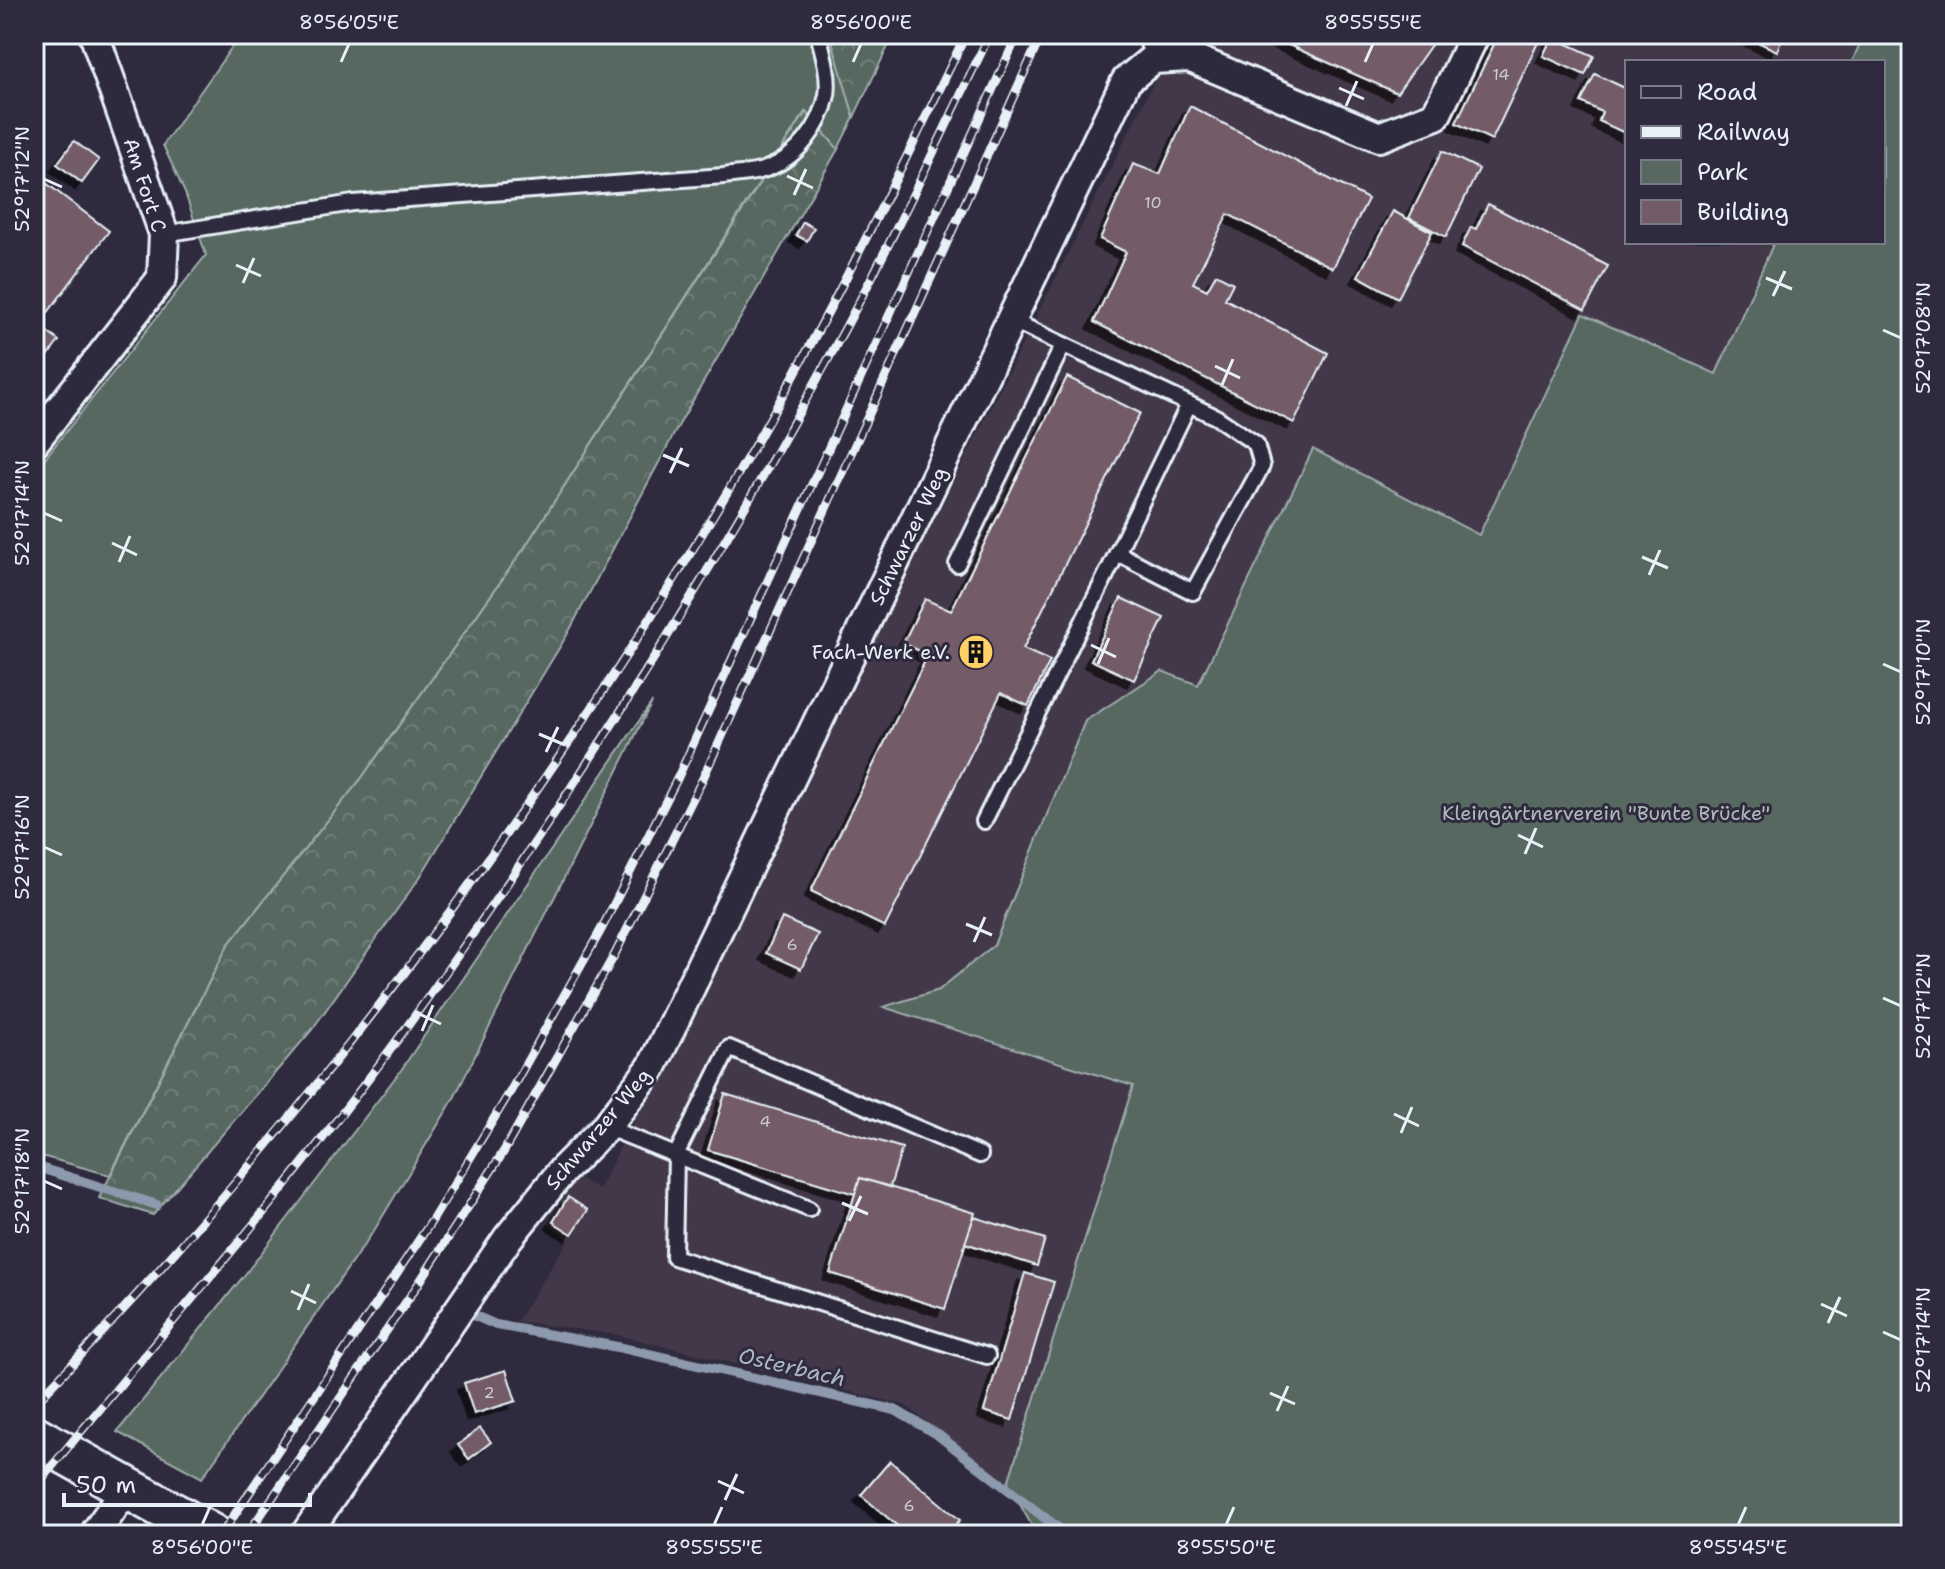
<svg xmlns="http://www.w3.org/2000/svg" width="1945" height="1569" viewBox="0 0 1945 1569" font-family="'Shantell Sans',sans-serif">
	<defs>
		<pattern id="forest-crowns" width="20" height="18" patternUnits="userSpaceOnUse" patternTransform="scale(2)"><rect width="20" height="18" fill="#566860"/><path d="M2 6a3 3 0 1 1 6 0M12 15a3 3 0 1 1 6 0" fill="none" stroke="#6e7e78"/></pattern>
		<filter id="shadow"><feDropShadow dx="-7" dy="7" stdDeviation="0" flood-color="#0009"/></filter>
	</defs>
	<rect width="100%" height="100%" fill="#2f2a3d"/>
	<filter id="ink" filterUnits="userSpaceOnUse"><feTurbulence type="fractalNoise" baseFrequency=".0125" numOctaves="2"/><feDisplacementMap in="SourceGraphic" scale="16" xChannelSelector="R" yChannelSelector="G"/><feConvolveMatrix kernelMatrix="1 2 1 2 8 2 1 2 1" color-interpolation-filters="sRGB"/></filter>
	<g filter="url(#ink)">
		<!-- built -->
		<path fill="#43394a" d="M 1178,34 L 1864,34 L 1852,62 L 1627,62 L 1627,242 L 1774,242 L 1716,375 L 1583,314 L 1479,535 L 1313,449 L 1198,685 L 1085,721 L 994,945 L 939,990 L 885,1007 L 1133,1086 L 1008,1483 L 905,1405 L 618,1335 L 517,1321 L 569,1239 L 547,1224 L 577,1177 L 599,1189 Z"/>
		<!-- green -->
		<g fill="#566860" stroke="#9facac" stroke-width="2">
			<path d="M 241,34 L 830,34 L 854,117 L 838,149 L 805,112 L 523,550 L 361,779 L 228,945 L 110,1175 L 34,1154 L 34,472 L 206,255 L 185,193 L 163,145 Z"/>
			<path d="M 1864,34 L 1911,34 L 1911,1535 L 1037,1535 L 1008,1483 L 1133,1086 L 883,1007 L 939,990 L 994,945 L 1085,721 L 1162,671 L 1198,685 L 1313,449 L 1479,535 L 1583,314 L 1716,374 L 1774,242 L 1883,242 L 1883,62 L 1852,62 Z"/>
			<path d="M 652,702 L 453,1100 L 375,1229 L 202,1478 L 117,1432 L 243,1277 L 401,1070 Z"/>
		</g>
		<!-- forest -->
		<g fill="url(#forest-crowns)" stroke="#9facac" stroke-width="2">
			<path d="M 830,34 L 894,34 L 854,117 Z"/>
			<path d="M 806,112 L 838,149 L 681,421 L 567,635 L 420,877 L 311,1031 L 153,1215 L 99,1198 L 228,945 L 361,779 L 523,550 Z"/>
		</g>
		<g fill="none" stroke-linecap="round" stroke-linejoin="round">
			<!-- stream -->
			<g stroke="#8d99ad" stroke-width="10">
				<path d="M 34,1166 L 157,1205"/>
				<path d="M 473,1315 L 496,1325 L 623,1348 L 895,1410 L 938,1435 L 1067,1535"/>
			</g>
		</g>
		<!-- building -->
		<g fill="#735b67" stroke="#e8f1f8" stroke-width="2" filter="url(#shadow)">
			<path d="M 1264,34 L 1427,34 L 1436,38 L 1397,93 Z"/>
			<path d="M 1499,34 L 1542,34 L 1492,140 L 1456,123 Z"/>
			<path d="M 1748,34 L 1784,34 L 1777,51 L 1747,37 Z"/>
			<path d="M 1552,37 L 1594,56 L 1585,75 L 1543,56 Z"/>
			<path d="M 1595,74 L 1627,89 L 1627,134 L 1599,121 L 1602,112 L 1581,102 Z"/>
			<path d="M 1190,106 L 1368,199 L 1333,268 L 1228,214 L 1193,283 L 1207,290 L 1216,274 L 1233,283 L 1225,299 L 1328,353 L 1294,423 L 1094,322 L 1126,252 L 1100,239 L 1133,164 L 1160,174 Z"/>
			<path d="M 74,141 L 99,160 L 82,183 L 57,164 Z"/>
			<path d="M 1442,151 L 1479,169 L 1446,237 L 1409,218 Z"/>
			<path d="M 46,183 L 109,231 L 34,331 L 34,199 Z"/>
			<path d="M 1488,204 L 1608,266 L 1585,310 L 1462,246 L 1471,227 L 1476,229 Z"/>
			<path d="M 1393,211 L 1432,232 L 1398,298 L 1358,276 Z"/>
			<path d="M 803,222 L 814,228 L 807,241 L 796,235 Z"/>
			<path d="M 38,325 L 59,341 L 34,375 L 34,331 Z"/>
			<path d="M 1067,377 L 1140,413 L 1023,649 L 1050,661 L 1028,706 L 1001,693 L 885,927 L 811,891 L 928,655 L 903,643 L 925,599 L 951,611 Z"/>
			<path d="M 1121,598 L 1164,618 L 1134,680 L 1091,660 Z"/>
			<path d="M 782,918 L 818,934 L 801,969 L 766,953 Z"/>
			<path d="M 725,1094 L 902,1148 L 890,1187 L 860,1178 L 855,1194 L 708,1150 Z"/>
			<path d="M 860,1178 L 975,1213 L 945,1309 L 830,1273 Z"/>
			<path d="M 568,1197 L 588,1210 L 572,1234 L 553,1222 Z"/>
			<path d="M 974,1217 L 1045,1239 L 1037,1266 L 965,1243 Z"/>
			<path d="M 1025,1273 L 1054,1282 L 1012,1420 L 984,1411 Z"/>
			<path d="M 506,1370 L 516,1401 L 474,1414 L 464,1383 Z"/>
			<path d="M 480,1428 L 491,1442 L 469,1459 L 458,1445 Z"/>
			<path d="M 890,1461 L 960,1520 L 947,1535 L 908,1535 L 861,1495 Z"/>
		</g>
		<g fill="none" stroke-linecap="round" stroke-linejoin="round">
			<defs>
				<g id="lane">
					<path d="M 1150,34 L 1147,40 L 1153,59"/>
					<path d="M 164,234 L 353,203 L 724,176 C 737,174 753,174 766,169 C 797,158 821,127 827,95 C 830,75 823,53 818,34"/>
					<path d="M 1011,320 L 1189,404 L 1216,417 L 1256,444 L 1262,466 L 1193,592 L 1117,553 L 1189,404"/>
					<path d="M 957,564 L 1063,345"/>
					<path d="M 984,821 L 1117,553"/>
					<path d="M 606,1127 L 809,1209"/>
					<path d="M 980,1155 L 729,1048 L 676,1155 L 674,1257 L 987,1356"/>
				</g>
				<g id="street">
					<path d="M 34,442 L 162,278 L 164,234 L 94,34"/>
					<path d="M 94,1535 L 127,1488"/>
					<path d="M 305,1535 L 508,1238 L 563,1170 L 606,1127 L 652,1067 L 1126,81 L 1153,59 L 1189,57 L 1379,137 L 1436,115 L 1475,34"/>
				</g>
				<path id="secondary" d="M 34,1436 L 212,1535"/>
			</defs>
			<!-- lane casing -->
			<use href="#lane" stroke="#e8f1f8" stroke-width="20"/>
			<!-- street casing -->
			<use href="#street" stroke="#e8f1f8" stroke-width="34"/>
			<!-- secondary casing -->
			<use href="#secondary" stroke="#e8f1f8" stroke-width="46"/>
			<!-- lane -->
			<use href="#lane" stroke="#2f2a3d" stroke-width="14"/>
			<!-- street -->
			<use href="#street" stroke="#2f2a3d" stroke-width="28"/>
			<!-- secondary -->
			<use href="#secondary" stroke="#2f2a3d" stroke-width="40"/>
			<defs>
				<g id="rail">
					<path d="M 34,1404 C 304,1126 538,813 735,479 C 820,335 894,185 966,34"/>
					<path d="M 34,1488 C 166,1328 304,1172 424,1003 C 572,795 708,580 830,356 C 888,251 938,142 990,34"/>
					<path d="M 221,1535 L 433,1219 L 510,1092 L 602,928 L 678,777 L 1018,34"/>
					<path d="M 247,1535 L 419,1283 L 504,1151 L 615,954 L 704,776 L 1042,34"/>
				</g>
			</defs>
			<!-- rail casing -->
			<use href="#rail" stroke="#e8f1f8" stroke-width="9"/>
			<!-- rail -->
			<use href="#rail" stroke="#2f2a3d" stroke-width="6" stroke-dasharray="18" stroke-linecap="butt"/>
		</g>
	</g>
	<!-- ticks -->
	<path fill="none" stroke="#e8f1f8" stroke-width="3" d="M 341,62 L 349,44M 853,62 L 861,44M 1365,62 L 1373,44M 1339,88 L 1364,99M 1346,106 L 1357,81M 787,176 L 813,188M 44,179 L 62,187M 794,195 L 806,169M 236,265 L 261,276M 1766,278 L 1792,289M 243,283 L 254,258M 1773,296 L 1785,271M 1883,330 L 1901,338M 1215,366 L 1240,378M 1222,385 L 1233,359M 663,455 L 689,466M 670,473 L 682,448M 44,513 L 62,521M 112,543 L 137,555M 1642,557 L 1668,568M 119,562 L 130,536M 1649,575 L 1660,550M 1091,645 L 1116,657M 1098,664 L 1109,638M 1883,664 L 1901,672M 539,734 L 565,745M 546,752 L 558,727M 1518,835 L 1543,847M 44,847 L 62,855M 1525,854 L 1536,828M 966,924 L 992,935M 974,942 L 985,917M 1883,998 L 1901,1006M 415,1012 L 441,1024M 422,1031 L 433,1005M 1394,1114 L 1419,1126M 1401,1133 L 1412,1107M 44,1181 L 62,1189M 842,1203 L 868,1214M 849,1221 L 861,1196M 291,1291 L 316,1303M 1821,1304 L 1847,1316M 298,1310 L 309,1284M 1828,1323 L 1840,1297M 1883,1332 L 1901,1340M 1270,1393 L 1295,1404M 1277,1411 L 1288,1386M 718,1481 L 744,1493M 725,1500 L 737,1474M 202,1525 L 210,1507M 714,1525 L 722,1507M 1226,1525 L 1234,1507M 1738,1525 L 1746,1507"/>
	<!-- icons -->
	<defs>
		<symbol id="building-disc" viewBox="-11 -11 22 22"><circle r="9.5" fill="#ffd166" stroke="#2f2a3d"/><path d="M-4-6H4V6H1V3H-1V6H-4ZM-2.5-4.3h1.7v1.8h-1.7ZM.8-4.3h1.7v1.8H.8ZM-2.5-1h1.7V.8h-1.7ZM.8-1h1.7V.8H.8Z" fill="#111"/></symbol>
	</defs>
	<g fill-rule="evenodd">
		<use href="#building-disc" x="956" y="632" width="40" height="40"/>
	</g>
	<g text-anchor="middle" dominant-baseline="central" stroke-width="6" stroke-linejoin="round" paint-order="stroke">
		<!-- number labels -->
		<g font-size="16" fill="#cbccd4">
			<text x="1501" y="74">14</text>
			<text x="1153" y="202">10</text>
			<text x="792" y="944">6</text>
			<text x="765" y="1121">4</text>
			<text x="489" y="1392">2</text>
			<text x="909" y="1505">6</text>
		</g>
		<!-- street labels -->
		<g font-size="20" fill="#e8f1f8" stroke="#2f2a3d">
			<text transform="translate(145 185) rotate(72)">Am Fort C</text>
			<text transform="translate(908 536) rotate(-64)">Schwarzer Weg</text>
			<text transform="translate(598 1129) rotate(-50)">Schwarzer Weg</text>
		</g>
		<!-- poi labels -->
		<g font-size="20" fill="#e8f1f8" stroke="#2f2a3d" text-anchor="end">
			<text x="950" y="652">Fach-Werk e.V.</text>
		</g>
		<!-- park labels -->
		<g font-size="20" fill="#aebabb" stroke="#2f2a3d">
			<text x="1606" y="813">Kleingärtnerverein "Bunte Brücke"</text>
		</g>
		<!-- water labels -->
		<g font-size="22" font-style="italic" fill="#acb7c6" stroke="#2f2a3d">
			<text transform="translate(792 1367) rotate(13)">Osterbach</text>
		</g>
	</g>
	<!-- margin -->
	<rect width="1945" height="1569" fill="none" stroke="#2f2a3d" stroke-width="88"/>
	<!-- legend -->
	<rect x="1625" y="60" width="260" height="184" fill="#2f2a3d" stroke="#797a88" stroke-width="2"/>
	<rect x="1641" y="86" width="40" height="12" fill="#2f2a3d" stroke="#797a88" stroke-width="2"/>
	<text x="1697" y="100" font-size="24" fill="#e8f1f8">Road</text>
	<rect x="1641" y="126" width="40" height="12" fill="#e8f1f8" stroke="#797a88" stroke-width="2"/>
	<text x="1697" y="140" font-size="24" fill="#e8f1f8">Railway</text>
	<rect x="1641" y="160" width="40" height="24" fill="#566860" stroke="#797a88" stroke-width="2"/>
	<text x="1697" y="180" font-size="24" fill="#e8f1f8">Park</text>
	<rect x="1641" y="200" width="40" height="24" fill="#735b67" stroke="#797a88" stroke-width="2"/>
	<text x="1697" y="220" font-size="24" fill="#e8f1f8">Building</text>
	<!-- scale -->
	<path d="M64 1493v12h246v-12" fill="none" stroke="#e8f1f8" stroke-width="4"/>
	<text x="76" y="1493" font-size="24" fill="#e8f1f8" stroke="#2f2a3d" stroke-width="6" paint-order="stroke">50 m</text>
	<rect x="44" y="44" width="1857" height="1481" fill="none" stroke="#e8f1f8" stroke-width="3"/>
	<g font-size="20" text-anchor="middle" fill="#e8f1f8">
		<text x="349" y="29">8°56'05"E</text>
		<text x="861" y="29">8°56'00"E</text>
		<text x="1373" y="29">8°55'55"E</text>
		<text transform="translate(22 179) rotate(-90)" y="7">52°17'12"N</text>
		<text transform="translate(1923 338) rotate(-90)" y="7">52°17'08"N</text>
		<text transform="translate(22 513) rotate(-90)" y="7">52°17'14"N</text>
		<text transform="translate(1923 672) rotate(-90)" y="7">52°17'10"N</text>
		<text transform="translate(22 847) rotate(-90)" y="7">52°17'16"N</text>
		<text transform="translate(1923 1006) rotate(-90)" y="7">52°17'12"N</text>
		<text transform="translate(22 1181) rotate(-90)" y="7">52°17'18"N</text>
		<text transform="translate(1923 1340) rotate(-90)" y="7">52°17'14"N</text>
		<text x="202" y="1554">8°56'00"E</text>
		<text x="714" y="1554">8°55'55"E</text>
		<text x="1226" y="1554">8°55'50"E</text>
		<text x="1738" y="1554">8°55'45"E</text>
	</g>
</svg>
